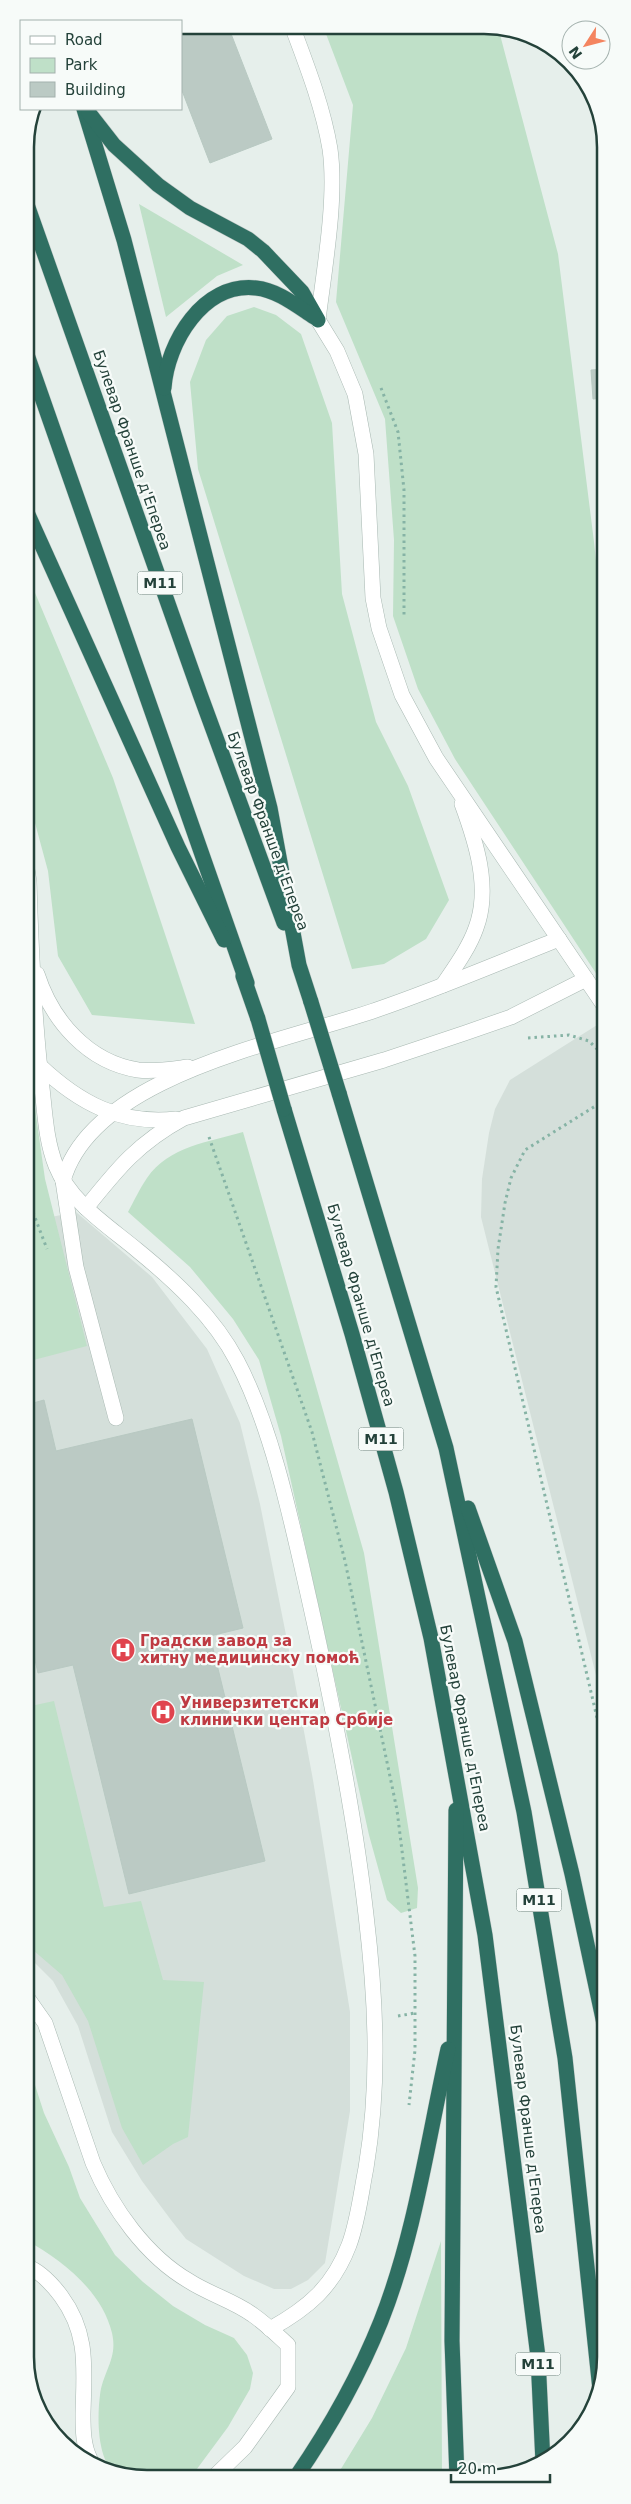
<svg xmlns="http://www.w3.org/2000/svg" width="631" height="2504" viewBox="0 0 631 2504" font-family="'DejaVu Sans',sans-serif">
	<rect width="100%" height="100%" fill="#e6efeb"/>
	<!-- built -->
	<g fill="#d4dfda">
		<path d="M 605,1020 L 606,1715 L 481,1217 L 482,1179 L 489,1133 L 495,1109 L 510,1080 Z"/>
		<path d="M 76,1212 L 152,1277 L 207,1349 L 240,1423 L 260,1504 L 288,1645 L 313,1780 L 350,2012 L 350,2111 L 325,2263 L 308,2280 L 291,2289 L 274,2289 L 244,2276 L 186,2239 L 171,2220 L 142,2181 L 112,2132 L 78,2026 L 53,1981 L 26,1954 L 26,1222 Z"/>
	</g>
	<!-- green -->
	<g fill="#bfe0c8">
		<path d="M 323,26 L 498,27 L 558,254 L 594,542 L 605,646 L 605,987 L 455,759 L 418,689 L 393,616 L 394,540 L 385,419 L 336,302 L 353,105 Z"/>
		<path d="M 139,204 L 243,265 L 217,276 L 166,317 Z"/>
		<path d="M 254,307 L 276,315 L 301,334 L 332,423 L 342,594 L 376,722 L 408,786 L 449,900 L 426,939 L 384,964 L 352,969 L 198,469 L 190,382 L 206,340 L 227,316 Z"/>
		<path d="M 25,569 L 113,778 L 195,1024 L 92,1015 L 58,956 L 48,871 L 25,786 Z"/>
		<path d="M 26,1045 L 45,1179 L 87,1346 L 26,1362 Z"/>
		<path d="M 243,1132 L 364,1553 L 418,1888 L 417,1908 L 401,1913 L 387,1900 L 369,1835 L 281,1436 L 259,1360 L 233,1319 L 190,1267 L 128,1212 C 134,1201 140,1188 147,1178 C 169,1146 209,1142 243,1132 Z"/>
		<path d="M 54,1701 L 104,1907 L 141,1901 L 163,1980 L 204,1982 L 188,2137 L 173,2144 L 143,2165 L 122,2128 L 88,2021 L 62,1975 L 26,1944 L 26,1707 Z"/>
		<path d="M 26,2057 L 44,2113 L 69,2167 L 80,2198 L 115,2255 L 143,2282 L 173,2306 L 205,2325 L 234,2338 L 247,2355 L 253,2373 L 250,2389 L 228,2427 L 191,2477 C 175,2477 136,2480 123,2477 C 96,2470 97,2417 100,2395 C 103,2371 118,2359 112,2333 C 102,2291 62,2260 26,2240 Z"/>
		<path d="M 441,2241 L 442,2478 L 336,2477 L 372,2418 L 406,2348 Z"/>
	</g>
	<!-- building -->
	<g fill="#bbcac4" stroke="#b8c9c2">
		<path d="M 181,25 L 228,26 L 272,139 L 210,163 L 181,88 Z"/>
		<path d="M 605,369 L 605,398 L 593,399 L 591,370 Z"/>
		<path d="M 44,1400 L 56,1451 L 192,1419 L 243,1628 L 210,1636 L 265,1861 L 129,1894 L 73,1665 L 38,1673 L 26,1621 L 26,1405 Z"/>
	</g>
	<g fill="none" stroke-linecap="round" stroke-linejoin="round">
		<defs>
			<g id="lane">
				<path d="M 292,26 C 307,66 323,107 330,149 C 337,199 324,270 318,320"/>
				<path d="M 63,1181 L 76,1267 L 116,1418"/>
				<path d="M 26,2266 C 40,2271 52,2284 61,2296 C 89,2334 84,2368 83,2414 C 83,2429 83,2445 90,2459"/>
			</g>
			<g id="street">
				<path d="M 318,320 L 337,351 L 355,394 L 366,454 L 373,598 L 379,628 L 402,695 L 436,758 L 605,1007"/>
				<path d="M 26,863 L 29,882 C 31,951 34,1020 42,1088 C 45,1114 46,1141 56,1166 C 71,1203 107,1225 137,1250 C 175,1281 214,1317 237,1361 C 273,1429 293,1528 310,1603 C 333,1706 354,1810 366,1915 C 376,1999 380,2084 366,2168 C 361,2193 358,2221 349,2245 C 333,2287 308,2308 270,2329"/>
				<path d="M 37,974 C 52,1021 88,1062 138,1070 C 154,1072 172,1069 188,1067"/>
				<path d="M 443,985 C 455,967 469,948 476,928 C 491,888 476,842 462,804"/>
				<path d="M 39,1065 C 79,1103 120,1125 176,1119"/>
				<path d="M 63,1181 C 92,1075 284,1042 376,1010 C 438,989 498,963 559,939"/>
				<path d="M 86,1208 C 118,1168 138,1143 184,1118 L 384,1060 L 465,1033 L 511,1017 L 586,979"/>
				<path d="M 26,1996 L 45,2023 L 93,2163 C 112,2208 146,2256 189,2281 C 209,2294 234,2301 253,2315 C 266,2324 277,2335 288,2345 L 288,2387 L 245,2447 L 214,2477"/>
			</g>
			<g id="highway">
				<path d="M 84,109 L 124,240 L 270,808 L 299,965 L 311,1002"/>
				<path d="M 89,113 L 114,145 L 158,185 L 190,208 L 248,239 L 263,251 L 302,292 L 318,320"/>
				<path d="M 25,199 L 200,694 L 284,923"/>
				<path d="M 25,349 L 247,983"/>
				<path d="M 164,388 C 167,343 203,282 256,288 C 277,290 297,306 314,317"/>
				<path d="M 25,508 L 178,847 L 224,940"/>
				<path d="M 243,976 L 258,1019"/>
				<path d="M 339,1093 L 446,1448 L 524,1812 L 565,2058 L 600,2390"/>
				<path d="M 284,1109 L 352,1334 L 396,1492 L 431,1638 L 485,1935 L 538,2357 L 543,2463"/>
				<path d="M 468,1508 L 515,1641 L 572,1874 L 606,2033"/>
				<path d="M 456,1810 L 452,2341 L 457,2478"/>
				<path d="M 296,2477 C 329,2429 359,2376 381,2321 C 415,2235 428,2139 448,2049"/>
			</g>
		</defs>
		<!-- lane casing -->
		<use href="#lane" stroke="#a8b8b2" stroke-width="16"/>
		<!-- street casing -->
		<use href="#street" stroke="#a8b8b2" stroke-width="16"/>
		<!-- highway casing -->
		<use href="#highway" stroke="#c2cac8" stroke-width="16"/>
		<!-- path -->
		<g stroke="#86b3a5" stroke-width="3" stroke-dasharray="2.5 4" stroke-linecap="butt">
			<path d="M 381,388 L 398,432 L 404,490 L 404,616"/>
			<path d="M 528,1038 L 569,1035 L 589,1041 L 605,1057"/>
			<path d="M 605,1100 L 525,1150 L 511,1178 L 505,1203 L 498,1249 L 496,1287 L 606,1756"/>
			<path d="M 209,1137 L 312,1432 L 345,1561 L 397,1810 L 415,1956 L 415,2050 L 409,2105"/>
			<path d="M 26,1194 L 47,1249"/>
			<path d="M 398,2016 L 415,2013"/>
		</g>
		<!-- lane -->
		<use href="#lane" stroke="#fff" stroke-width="15"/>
		<!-- street -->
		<use href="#street" stroke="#fff" stroke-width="15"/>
		<!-- highway -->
		<use href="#highway" stroke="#2f6f62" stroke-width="15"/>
		<defs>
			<g id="highway-bridge">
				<path d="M 311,1002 L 339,1093"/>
				<path d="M 258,1019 L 284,1109"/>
			</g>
		</defs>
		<!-- highway-bridge casing -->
		<use href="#highway-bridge" stroke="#c2cac8" stroke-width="16" stroke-linecap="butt"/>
		<!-- highway-bridge -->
		<use href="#highway-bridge" stroke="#2f6f62" stroke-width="15"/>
	</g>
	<!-- icons -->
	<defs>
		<symbol id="hospital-disc" viewBox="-11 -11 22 22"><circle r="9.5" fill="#e0444e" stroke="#f7fbf9"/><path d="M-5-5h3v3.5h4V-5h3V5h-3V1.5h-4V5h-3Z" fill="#fff"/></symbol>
	</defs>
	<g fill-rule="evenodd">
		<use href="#hospital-disc" x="109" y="1636" width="28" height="28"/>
		<use href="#hospital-disc" x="149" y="1698" width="28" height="28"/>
	</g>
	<g text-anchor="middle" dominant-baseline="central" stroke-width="4.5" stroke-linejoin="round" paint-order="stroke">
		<!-- shield labels -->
		<g fill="#f7fbf9" stroke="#637a73" stroke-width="1">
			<rect x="137.5" y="571.5" width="45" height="23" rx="4"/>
			<rect x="358.5" y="1427.5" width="45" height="23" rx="4"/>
			<rect x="516.5" y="1888.5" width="45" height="23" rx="4"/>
			<rect x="515.5" y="2352.5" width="45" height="23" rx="4"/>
		</g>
		<g font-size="14" font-weight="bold" fill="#24423a">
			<text x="160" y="583">M11</text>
			<text x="381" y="1439">M11</text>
			<text x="539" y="1900">M11</text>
			<text x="538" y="2364">M11</text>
		</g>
		<!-- street labels -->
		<g font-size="15" fill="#24423a" stroke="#f7fbf9">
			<text transform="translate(132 450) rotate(71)">Булевар Франше д'Епереа</text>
			<text transform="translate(268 831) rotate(70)">Булевар Франше д'Епереа</text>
			<text transform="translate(361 1305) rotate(74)">Булевар Франше д'Епереа</text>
			<text transform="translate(465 1728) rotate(79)">Булевар Франше д'Епереа</text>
			<text transform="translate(528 2129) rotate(83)">Булевар Франше д'Епереа</text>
		</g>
		<!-- health labels -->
		<g font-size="15" font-weight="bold" fill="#be3a42" stroke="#f7fbf9" text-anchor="start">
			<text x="140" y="1641">Градски завод за<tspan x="140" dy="17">хитну медицинску помоћ</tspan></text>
			<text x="180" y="1703">Универзитетски<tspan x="180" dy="17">клинички центар Србије</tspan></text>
		</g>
	</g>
	<!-- crop -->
	<path d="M0 0H631V2504H0ZM147 34H484A113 113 0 0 1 597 147V2357A113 113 0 0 1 484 2470H147A113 113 0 0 1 34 2357V147A113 113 0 0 1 147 34Z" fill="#f7fbf9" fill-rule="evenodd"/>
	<path fill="none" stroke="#24423a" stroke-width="2.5" d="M147 34H484A113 113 0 0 1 597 147V2357A113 113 0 0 1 484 2470H147A113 113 0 0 1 34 2357V147A113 113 0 0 1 147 34Z"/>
	<!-- legend -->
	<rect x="20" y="20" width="162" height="90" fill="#f7fbf9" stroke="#a3b1ad"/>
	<rect x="30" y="36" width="25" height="8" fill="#ffffff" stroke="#a3b1ad"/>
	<text x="65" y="45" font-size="15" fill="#24423a">Road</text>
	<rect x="30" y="58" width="25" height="15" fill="#bfe0c8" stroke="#a3b1ad"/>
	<text x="65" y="70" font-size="15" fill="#24423a">Park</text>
	<rect x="30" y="82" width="25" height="15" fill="#bbcac4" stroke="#a3b1ad"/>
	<text x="65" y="95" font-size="15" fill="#24423a">Building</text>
	<!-- north arrow -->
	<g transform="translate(586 45) rotate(234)"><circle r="24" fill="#f7fbf9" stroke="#a3b1ad"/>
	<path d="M0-4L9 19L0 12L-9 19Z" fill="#f4845f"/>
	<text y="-8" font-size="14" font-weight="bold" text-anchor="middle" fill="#24423a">N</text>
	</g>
	<!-- scale -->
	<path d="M451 2474v8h99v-8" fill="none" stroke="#24423a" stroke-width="2.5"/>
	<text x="458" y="2474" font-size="15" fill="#24423a" stroke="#f7fbf9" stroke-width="4" paint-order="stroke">20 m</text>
</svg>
